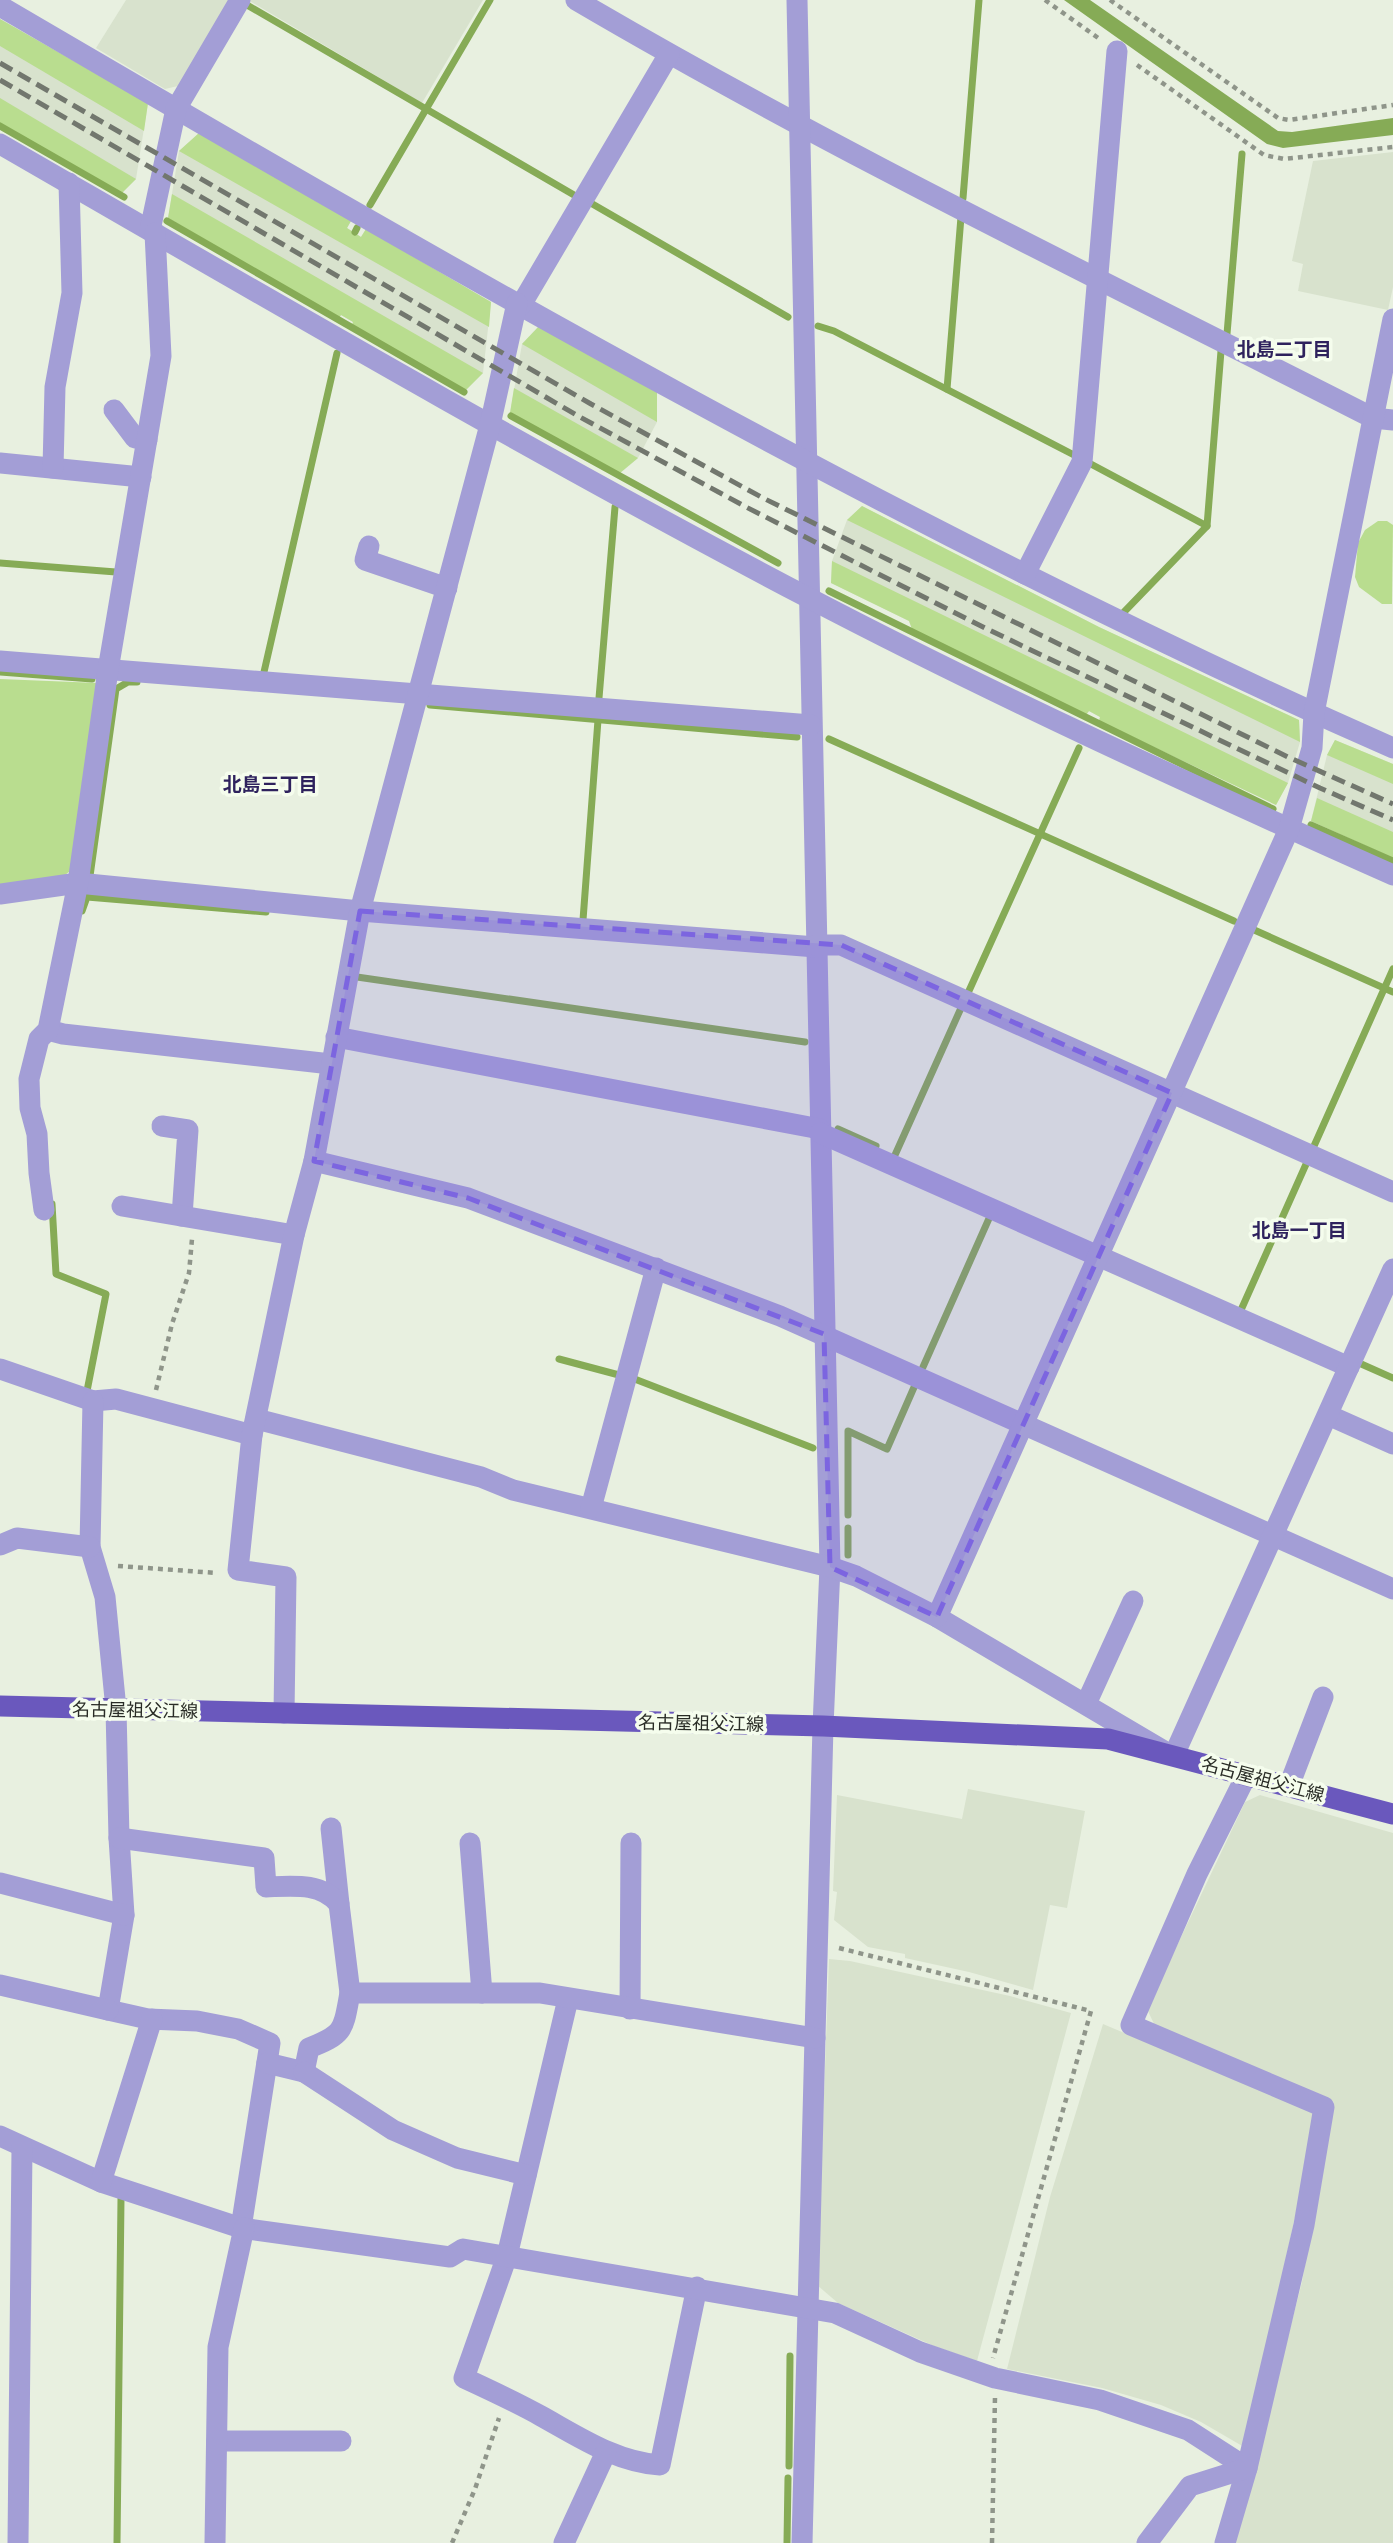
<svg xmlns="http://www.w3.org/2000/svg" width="1393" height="2543" viewBox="0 0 1393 2543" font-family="'PT Sans Narrow','Noto Sans JP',sans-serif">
	<rect width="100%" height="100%" fill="#e8f0e0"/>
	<!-- built -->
	<g fill="#d8e2cd">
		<path d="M 126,0 L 230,0 L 178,86 L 165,89 L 96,48 Z"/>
		<path d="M 248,0 L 483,0 L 422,103 Z"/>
		<path d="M 0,19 L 148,103 L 136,179 L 122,193 L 0,123 Z"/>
		<path d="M 199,133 L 351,221 L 347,228 L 361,237 L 366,229 L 491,302 L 483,373 L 465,391 L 352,325 L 353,322 L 341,315 L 339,318 L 168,218 L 179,151 Z"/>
		<path d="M 1393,152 L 1393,287 L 1388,310 L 1298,291 L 1303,264 L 1292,261 L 1313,161 Z"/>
		<path d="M 541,324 L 657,392 L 657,422 L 638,458 L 620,473 L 510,413 L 522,344 Z"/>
		<path d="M 862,506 L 1099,627 L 1299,720 L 1300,742 L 1288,783 L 1276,805 L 1099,721 L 1100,717 L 1089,711 L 1086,715 L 912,629 L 909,621 L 831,583 L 832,561 L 847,520 Z"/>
		<path d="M 1335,740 L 1393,764 L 1393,858 L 1311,821 L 1327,755 Z"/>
		<path d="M 968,1789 L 1085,1811 L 1067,1908 L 1050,1905 L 1033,1990 L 969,1972 L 905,1958 L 905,1954 L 868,1947 L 834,1920 L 837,1892 L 833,1891 L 837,1795 L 962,1819 Z"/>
		<path d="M 1260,1795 L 1393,1833 L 1393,2543 L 1235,2543 L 1302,2282 L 1334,2102 L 1155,2026 L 1147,2009 L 1245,1802 Z"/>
		<path d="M 829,1959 L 850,1961 L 1010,1996 L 1071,2013 L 977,2361 L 934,2346 L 838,2303 L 817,2285 Z"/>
		<path d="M 1103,2024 L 1314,2113 L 1297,2208 L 1244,2447 L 1201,2422 L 1161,2405 L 1102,2388 L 1007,2369 L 1050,2197 Z"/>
	</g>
	<!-- green -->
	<g fill="#b9dd8f">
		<path d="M 0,19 L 148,103 L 144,131 L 0,46 Z"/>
		<path d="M 0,98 L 136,179 L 122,193 L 0,123 Z"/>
		<path d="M 199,133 L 351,221 L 347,228 L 361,237 L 366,229 L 491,302 L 489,327 L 179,151 Z"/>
		<path d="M 172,194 L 483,373 L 465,391 L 352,325 L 353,322 L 341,315 L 339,318 L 168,218 Z"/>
		<path d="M 541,324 L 657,392 L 657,422 L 522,344 Z"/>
		<path d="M 514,388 L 638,458 L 620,473 L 510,413 Z"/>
		<path d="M 862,506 L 1099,627 L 1299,720 L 1300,742 L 847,520 Z"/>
		<path d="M 1378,521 L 1387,521 L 1393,525 L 1392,604 L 1382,604 L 1359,587 L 1355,577 L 1358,543 L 1365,530 Z"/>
		<path d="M 832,561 L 1288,783 L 1276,805 L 1099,721 L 1100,717 L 1089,711 L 1086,715 L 912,629 L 909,621 L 831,583 Z"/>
		<path d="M 0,679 L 98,683 L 70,871 L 60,879 L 0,885 Z"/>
		<path d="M 1335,740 L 1393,764 L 1393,784 L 1327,755 Z"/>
		<path d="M 1317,798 L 1393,832 L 1393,858 L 1311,821 Z"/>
	</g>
	<!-- water -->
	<path fill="#86ab56" d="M 1064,0 L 1090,0 L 1278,131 L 1292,132 L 1393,118 L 1393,135 L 1283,148 L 1267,144 Z"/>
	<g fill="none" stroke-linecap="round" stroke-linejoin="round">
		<!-- stream -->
		<g stroke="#86ab56" stroke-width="7">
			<path d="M 247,5 L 574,195"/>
			<path d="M 0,126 L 124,197"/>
			<path d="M 963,198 L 979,0"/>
			<path d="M 589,202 L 788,317"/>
			<path d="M 370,205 L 490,0"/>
			<path d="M 167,221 L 464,392"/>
			<path d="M 355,232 L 357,228"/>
			<path d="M 818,326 L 834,331 L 1074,455"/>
			<path d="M 1227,334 L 1242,154"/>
			<path d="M 947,389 L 961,217"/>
			<path d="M 511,416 L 778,563"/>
			<path d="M 1089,463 L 1207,526"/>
			<path d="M 0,563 L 116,572"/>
			<path d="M 829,591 L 1273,809"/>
			<path d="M 1124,612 L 1207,526 L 1221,351"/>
			<path d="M 0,672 L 92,679"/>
			<path d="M 264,672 L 337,353"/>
			<path d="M 599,698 L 615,507"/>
			<path d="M 430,705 L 797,737"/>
			<path d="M 829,739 L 1234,921"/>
			<path d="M 1311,825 L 1393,861"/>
			<path d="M 90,876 L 116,689 L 128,682 L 137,682"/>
			<path d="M 82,911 L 87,897 L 266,912"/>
			<path d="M 583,920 L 598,720"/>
			<path d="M 1252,929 L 1393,992"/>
			<path d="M 357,977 L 805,1042"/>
			<path d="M 968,993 L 1079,748"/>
			<path d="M 838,1129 L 876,1146"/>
			<path d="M 1314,1146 L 1393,969"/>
			<path d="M 895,1155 L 961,1008"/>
			<path d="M 52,1204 L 56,1274 L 106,1294 L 87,1391"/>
			<path d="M 1241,1310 L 1307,1162"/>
			<path d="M 559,1359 L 619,1375"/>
			<path d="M 1359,1363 L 1393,1378"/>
			<path d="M 923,1367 L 991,1214"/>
			<path d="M 632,1378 L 813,1448"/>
			<path d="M 848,1515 L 848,1431 L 887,1449 L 915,1385"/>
			<path d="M 848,1528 L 848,1555"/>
			<path d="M 789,2466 L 790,2356"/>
			<path d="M 117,2543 L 121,2199"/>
			<path d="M 787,2543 L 788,2478"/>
		</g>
		<!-- path -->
		<g stroke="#8f958a" stroke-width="4.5" stroke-dasharray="5 5" stroke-linecap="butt">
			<path d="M 1045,0 L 1101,40"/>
			<path d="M 1110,0 L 1278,118 L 1289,120 L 1393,105"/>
			<path d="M 1137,65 L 1264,155 L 1284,159 L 1393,147"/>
			<path d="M 156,1390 L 172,1324 L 189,1273 L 192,1239"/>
			<path d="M 118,1566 L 217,1573"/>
			<path d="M 839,1948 L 1091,2011 L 993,2358"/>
			<path d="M 452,2543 L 475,2489 L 499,2418"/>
			<path d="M 992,2543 L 995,2397"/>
		</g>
		<!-- minor -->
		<g stroke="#a39ed6" stroke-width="21">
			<path d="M 576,0 C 835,152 1106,282 1373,418 L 1393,420"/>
			<path d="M 797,0 L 830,1567 L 823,1726 L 802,2543"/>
			<path d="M 0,6 C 454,272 911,535 1393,748"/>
			<path d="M 0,144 C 267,298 534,454 807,597 C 998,697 1196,787 1393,875"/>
			<path d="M 150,230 L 176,109 L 240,0"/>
			<path d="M 521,305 L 669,54"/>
			<path d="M 114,410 L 135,438 L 147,440"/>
			<path d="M 0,463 L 141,477"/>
			<path d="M 53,468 L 55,387 L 72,293 L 69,183"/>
			<path d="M 369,546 L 365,560 L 447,588"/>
			<path d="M 1025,574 L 1082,462 L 1117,51"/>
			<path d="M 0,661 L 811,725"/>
			<path d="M 0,894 L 78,883 L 360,911 L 816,947"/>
			<path d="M 816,945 L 841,945 L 1393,1192"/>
			<path d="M 48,1030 L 63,1034 L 331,1064"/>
			<path d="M 336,1037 L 820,1129"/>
			<path d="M 162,1126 L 188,1130 L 182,1216"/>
			<path d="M 820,1133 L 1349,1367"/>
			<path d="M 314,1161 L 468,1198 L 780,1316 L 1393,1589"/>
			<path d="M 122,1206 L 294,1235"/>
			<path d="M 44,1210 L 39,1173 L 37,1134 L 30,1108 L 29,1079 L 39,1039 L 48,1030 L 78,883 L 108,670 L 161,356 L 155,233"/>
			<path d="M 0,1369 L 93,1401 L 116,1399 L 252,1435"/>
			<path d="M 93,1401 L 90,1547 L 105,1597 L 116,1709 L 119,1838 L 124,1915 L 108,2010 L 148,2019 L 197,2021 L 238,2029 L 270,2043 L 241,2228"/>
			<path d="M 1328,1415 L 1393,1444"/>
			<path d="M 256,1419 L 481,1477 L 513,1490 L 830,1567 L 856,1576 L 937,1617 L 1164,1751"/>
			<path d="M 591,1508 L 656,1268"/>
			<path d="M 0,1545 L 17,1538 L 90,1547"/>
			<path d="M 937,1617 L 1289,829 L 1312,748 L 1314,713 L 1393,319"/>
			<path d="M 1086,1704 L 1133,1601"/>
			<path d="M 284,1713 L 286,1577 L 238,1570 L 252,1435 L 294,1235 L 314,1161 L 360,911 L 490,425 L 517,303"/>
			<path d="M 1174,1755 L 1393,1269"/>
			<path d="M 1289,1786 L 1323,1697"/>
			<path d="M 331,1828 L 339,1904"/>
			<path d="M 119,1838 L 264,1858 L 266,1887 C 292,1886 321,1882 339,1904 L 350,1993"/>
			<path d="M 470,1843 L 482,1993"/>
			<path d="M 0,1883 L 124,1915"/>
			<path d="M 0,1985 L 108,2010"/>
			<path d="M 568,1999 L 507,2256 L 464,2378 C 490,2390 516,2402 541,2416 C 579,2437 616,2462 660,2465 L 697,2287"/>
			<path d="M 630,2009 L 631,1843"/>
			<path d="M 267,2063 L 304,2072 L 309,2048 C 345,2034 343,2030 350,1993 L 540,1993 L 815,2038"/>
			<path d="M 304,2072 L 393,2130 L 457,2158 L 526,2175"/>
			<path d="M 0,2136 L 101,2182 L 241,2228 L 450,2257 L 463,2249 L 835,2313 L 920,2352 L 995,2378 L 1100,2400 L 1188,2430 L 1247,2468 L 1225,2543"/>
			<path d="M 101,2182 L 152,2019"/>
			<path d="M 217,2441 L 341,2441"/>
			<path d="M 18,2543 L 22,2147"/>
			<path d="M 215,2543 L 218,2347 L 244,2228"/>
			<path d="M 564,2543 L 606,2452"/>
			<path d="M 1147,2543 L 1190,2486 L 1247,2468 L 1304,2225 L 1324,2107 L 1131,2025 L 1197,1874 L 1247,1774"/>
		</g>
		<!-- major -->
		<path stroke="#6a58bd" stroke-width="21" d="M 0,1706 L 823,1726 L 1108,1739 L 1393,1814"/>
		<!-- rail -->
		<g stroke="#72776e" stroke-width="5" stroke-dasharray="14 7" stroke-linecap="butt">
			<path d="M 0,63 L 591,404 L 763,498 L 1288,757 L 1393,804"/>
			<path d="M 0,80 L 580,417 L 746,507 L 985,628 L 1320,788 L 1393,820"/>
		</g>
	</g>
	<!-- marked area -->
	<path fill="#7c65e0" fill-opacity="0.2" stroke="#7c65e0" stroke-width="5" stroke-dasharray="14 9" stroke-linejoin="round" d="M 360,911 L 841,945 L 1172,1093 L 937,1617 L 830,1567 L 824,1334 L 468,1198 L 314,1161 Z"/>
	<g text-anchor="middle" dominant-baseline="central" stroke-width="7" stroke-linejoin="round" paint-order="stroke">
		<!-- street labels -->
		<g font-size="18" fill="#292c26" stroke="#f5fded">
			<text transform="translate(135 1710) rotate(1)">名古屋祖父江線</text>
			<text transform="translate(701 1723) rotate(1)">名古屋祖父江線</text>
			<text transform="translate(1263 1779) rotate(15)">名古屋祖父江線</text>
		</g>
		<!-- neighbourhood labels -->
		<g font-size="19" font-weight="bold" fill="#2e225d" stroke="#f5fded">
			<text x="1284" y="349">北島二丁目</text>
			<text x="270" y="784">北島三丁目</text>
			<text x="1299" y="1230">北島一丁目</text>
		</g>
	</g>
</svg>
